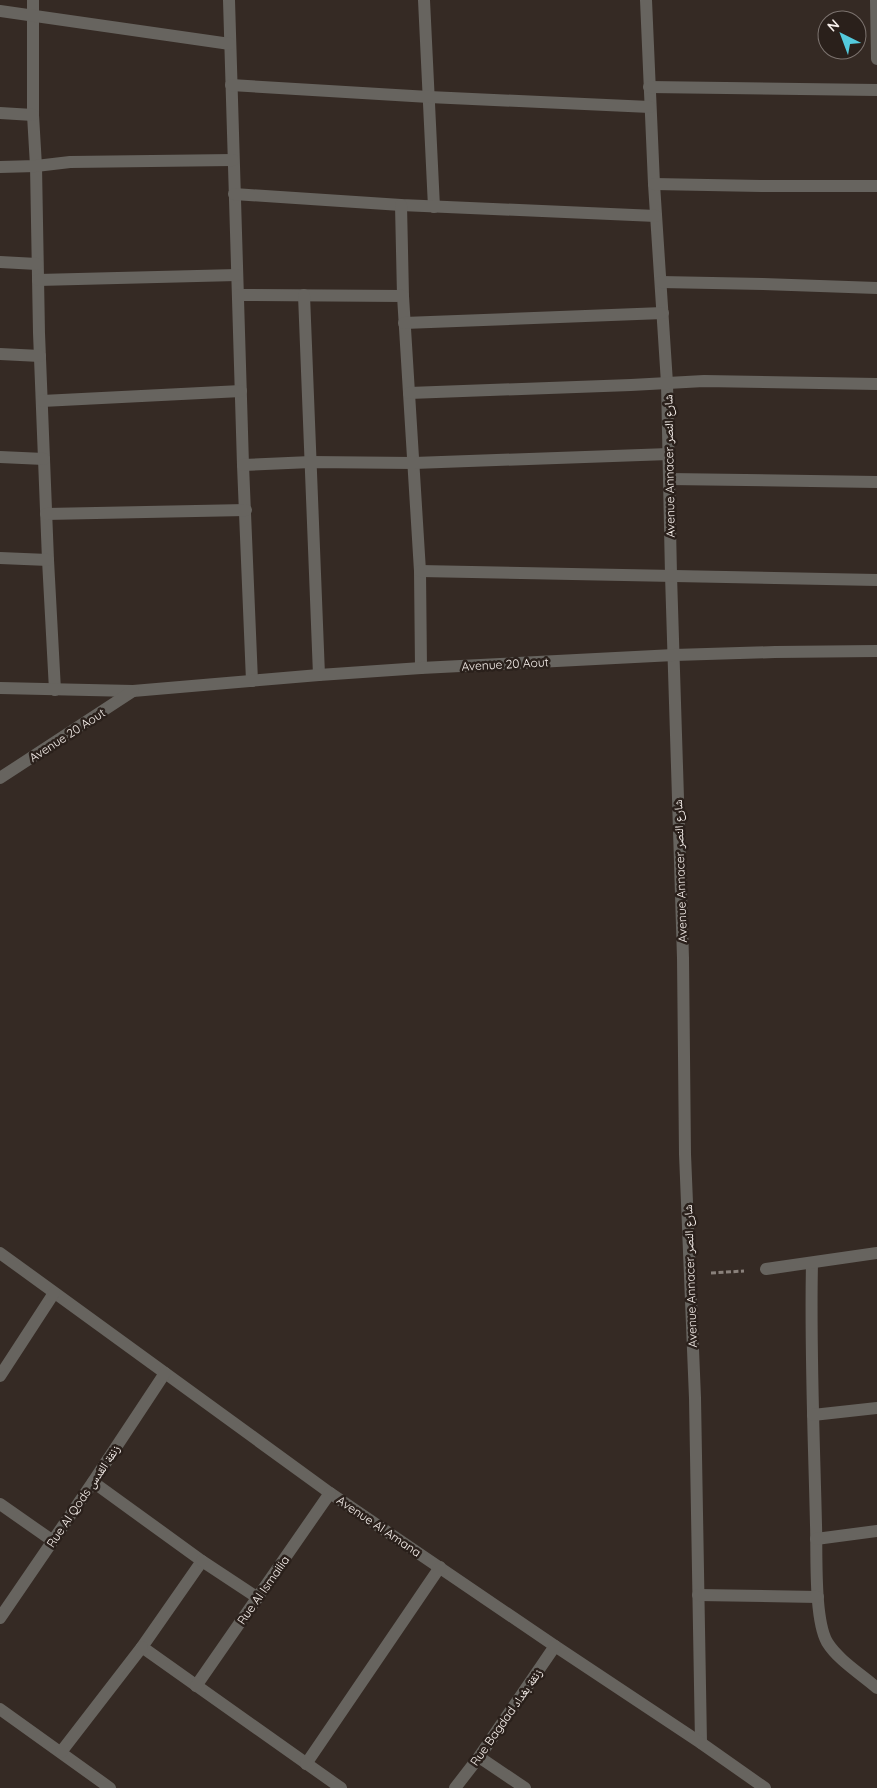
<svg xmlns="http://www.w3.org/2000/svg" width="877" height="1788" viewBox="0 0 877 1788" font-family="Quicksand,'Noto Naskh Arabic',sans-serif">
	<rect width="100%" height="100%" fill="#352a24"/>
	<g fill="none" stroke-linecap="round" stroke-linejoin="round">
		<!-- path -->
		<path stroke="#8a817b" stroke-width="3" stroke-dasharray="5 2.5" stroke-linecap="butt" d="M 711,1273 L 744,1271"/>
		<!-- street -->
		<g stroke="#67645f" stroke-width="12">
			<path d="M 33,0 L 33,115 L 36,166 L 39,333 L 48,560 L 55,690"/>
			<path d="M 229,0 L 243,465 L 252,681"/>
			<path d="M 424,0 L 434,207"/>
			<path d="M 646,0 L 654,184 L 667,383 L 671,575 L 683,958 L 685,1154 L 695,1398 L 701,1743"/>
			<path d="M 876,0 L 877,59"/>
			<path d="M 0,11 L 230,44"/>
			<path d="M 231,85 L 429,97 L 650,107"/>
			<path d="M 649,87 L 877,90"/>
			<path d="M 0,113 L 33,115"/>
			<path d="M 0,167 L 36,166 L 70,162 L 233,160"/>
			<path d="M 654,184 L 761,186 L 877,186"/>
			<path d="M 234,194 L 401,205 L 656,216"/>
			<path d="M 401,205 L 403,296"/>
			<path d="M 0,262 L 37,264"/>
			<path d="M 38,280 L 237,275"/>
			<path d="M 661,282 L 763,284 L 877,288"/>
			<path d="M 239,295 L 403,296 L 420,571 L 421,668"/>
			<path d="M 304,295 L 319,675"/>
			<path d="M 404,323 L 663,313"/>
			<path d="M 0,354 L 40,356"/>
			<path d="M 409,393 L 631,385 L 704,381 L 877,384"/>
			<path d="M 42,401 L 241,391"/>
			<path d="M 0,457 L 44,459"/>
			<path d="M 243,465 L 311,462 L 414,463 L 669,454"/>
			<path d="M 669,479 L 877,482"/>
			<path d="M 46,514 L 246,510"/>
			<path d="M 0,558 L 48,560"/>
			<path d="M 420,571 L 877,580"/>
			<path d="M 0,688 L 133,691 L 319,675 L 421,668 L 674,655 L 775,652 L 877,651"/>
			<path d="M 0,778 L 133,691"/>
			<path d="M 0,1253 L 330,1493 L 555,1646 L 701,1743 L 765,1788"/>
			<path d="M 812,1263 C 810,1350 814,1438 816,1525 C 817,1553 814,1619 827,1642 C 838,1660 861,1674 877,1688"/>
			<path d="M 766,1269 L 877,1253"/>
			<path d="M 0,1376 L 54,1293"/>
			<path d="M 813,1415 L 877,1408"/>
			<path d="M 93,1482 L 202,1561 L 142,1647 L 341,1788"/>
			<path d="M 0,1504 L 53,1541"/>
			<path d="M 816,1539 L 877,1531"/>
			<path d="M 202,1561 L 258,1598"/>
			<path d="M 698,1595 L 818,1597"/>
			<path d="M 0,1618 L 93,1482 L 165,1373"/>
			<path d="M 196,1686 L 330,1493"/>
			<path d="M 0,1709 L 110,1788"/>
			<path d="M 61,1752 L 142,1647"/>
			<path d="M 479,1757 L 525,1788"/>
			<path d="M 306,1764 L 440,1567"/>
			<path d="M 455,1788 L 479,1757 L 555,1646"/>
		</g>
	</g>
	<g text-anchor="middle" dominant-baseline="central" stroke-width="5" stroke-linejoin="round" paint-order="stroke">
		<!-- street labels -->
		<g font-size="12" fill="#f7f0ec" stroke="#2a201b">
			<text transform="translate(669 466) rotate(-91)">Avenue Annacer شارع النصر</text>
			<text transform="translate(505 664) rotate(-3)">Avenue 20 Aout</text>
			<text transform="translate(67 735) rotate(-33)">Avenue 20 Aout</text>
			<text transform="translate(680 871) rotate(-92)">Avenue Annacer شارع النصر</text>
			<text transform="translate(690 1276) rotate(-92)">Avenue Annacer شارع النصر</text>
			<text transform="translate(83 1496) rotate(-56)">Rue Al Qods زنقة القدس</text>
			<text transform="translate(379 1526) rotate(34)">Avenue Al Amana</text>
			<text transform="translate(263 1590) rotate(-55)">Rue Al Ismailia</text>
			<text transform="translate(506 1717) rotate(-55)">Rue Bagdad زنقة بغداد</text>
		</g>
	</g>
	<!-- north arrow -->
	<g transform="translate(842 35) rotate(318)"><circle r="24" fill="#2a201b" stroke="#7c736f"/>
	<path d="M0-4L9 19L0 12L-9 19Z" fill="#54cadd"/>
	<text y="-8" font-size="14" font-weight="bold" text-anchor="middle" fill="#f7f0ec">N</text>
	</g>
</svg>
